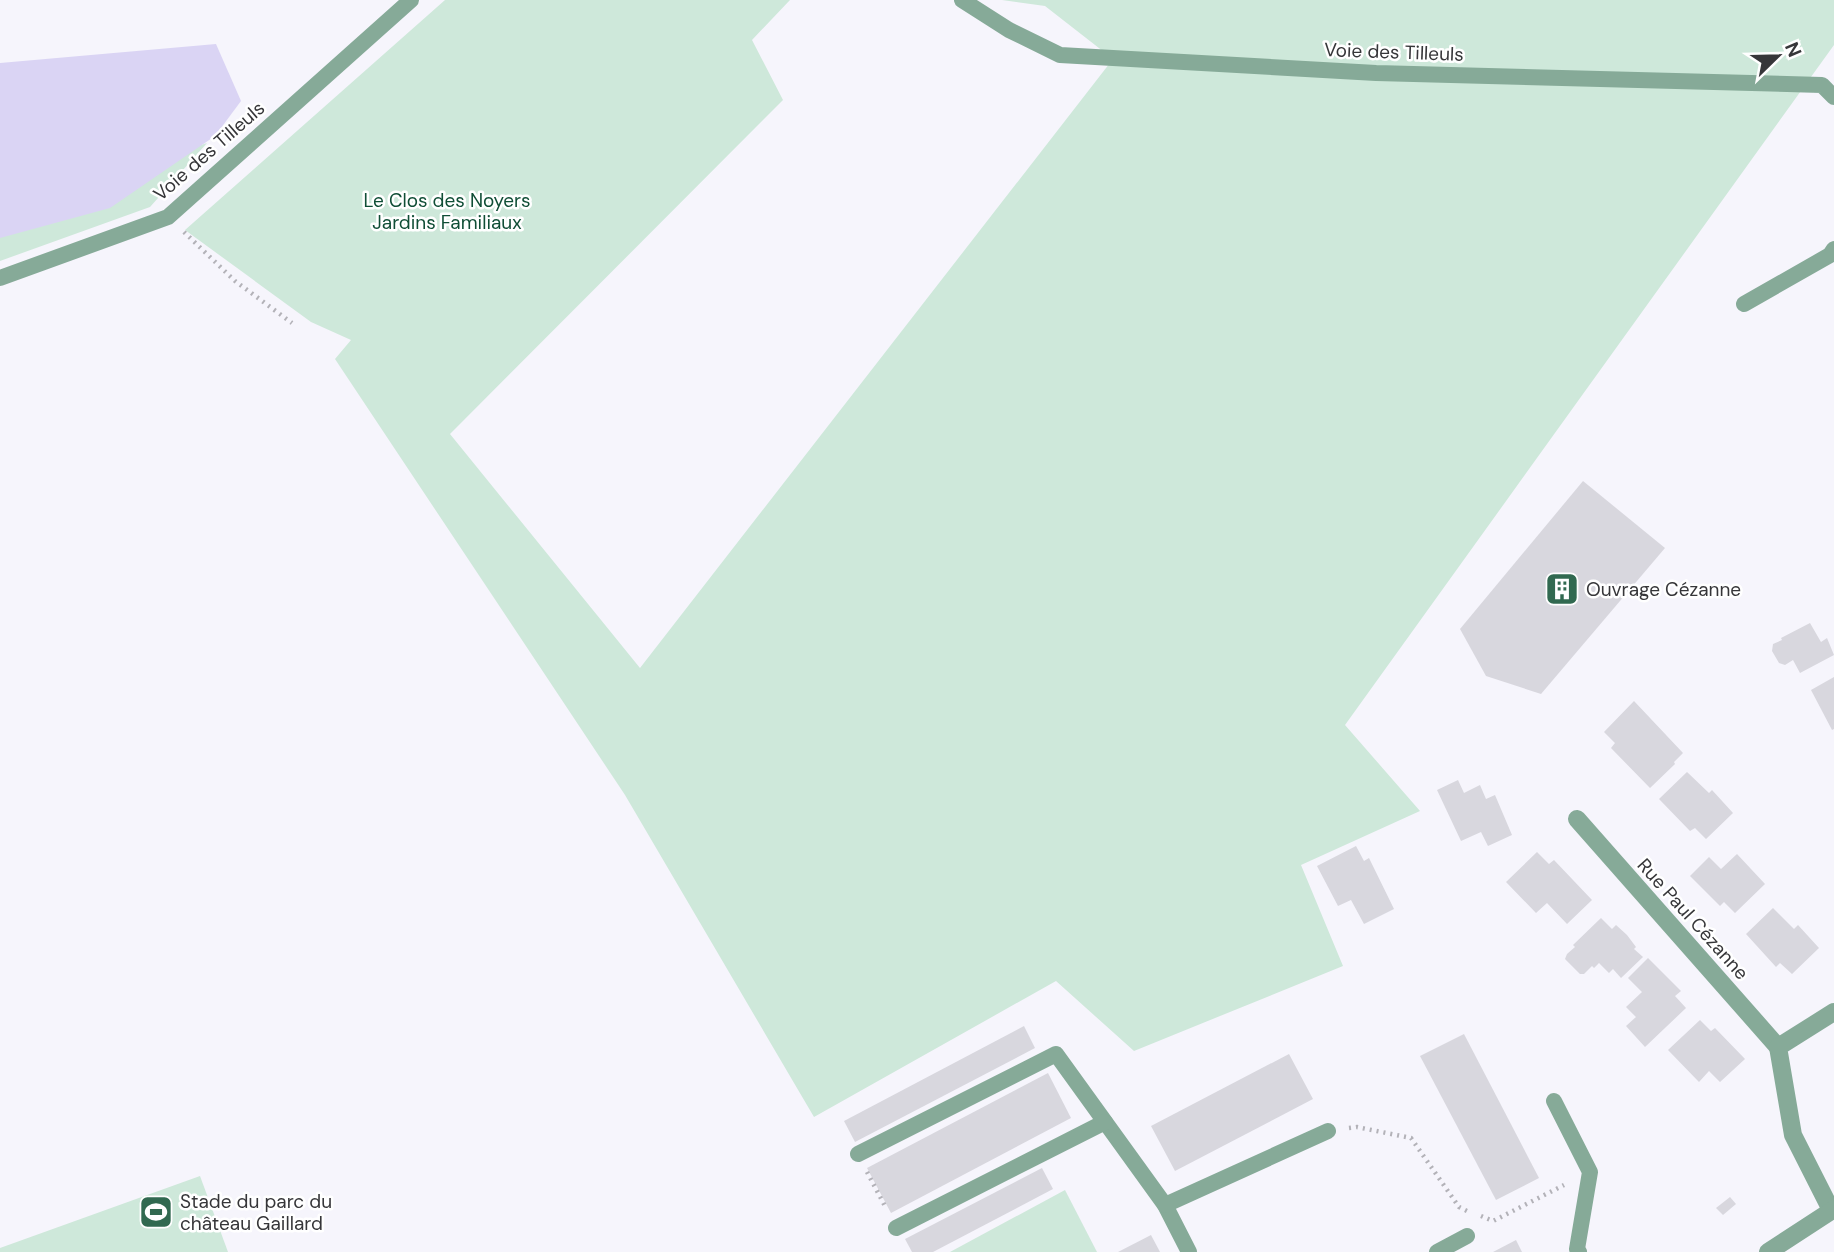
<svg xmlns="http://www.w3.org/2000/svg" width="1834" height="1252" viewBox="0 0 1834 1252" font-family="'DM Sans',sans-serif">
	<rect width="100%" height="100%" fill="#f6f5fc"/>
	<!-- green -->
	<g fill="#cee8da">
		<path d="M 445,0 L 790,0 L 752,40 L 783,100 L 450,434 L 640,668 L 1113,59 L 1045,6 L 1002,0 L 1834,0 L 1834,45 L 1345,725 L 1420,811 L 1301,865 L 1343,966 L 1134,1051 L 1056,981 L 814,1117 L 625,795 L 335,359 L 351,340 L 311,322 L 185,230 Z"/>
		<path d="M 207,143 L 150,207 L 0,261 L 0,208 L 27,202 Z"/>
		<path d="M 200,1176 L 228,1252 L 0,1252 L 0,1248 Z"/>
		<path d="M 1065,1190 L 1097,1252 L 950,1252 Z"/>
	</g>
	<!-- water -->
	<path fill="#dad4f4" d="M 216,44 L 241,101 L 215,136 L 110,208 L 0,238 L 0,63 Z"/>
	<!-- building -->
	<g fill="#d8d7de">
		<path d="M 1583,481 L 1665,548 L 1541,694 L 1486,676 L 1460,629 Z"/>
		<path d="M 1810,623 L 1821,642 L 1827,638 L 1834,655 L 1800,673 L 1793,660 L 1785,665 L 1779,663 L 1772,651 L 1773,644 L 1782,640 L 1781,638 Z"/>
		<path d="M 1834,677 L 1834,729 L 1832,730 L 1811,690 Z"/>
		<path d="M 1634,701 L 1683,753 L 1674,762 L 1675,764 L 1650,788 L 1611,748 L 1615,743 L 1604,732 Z"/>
		<path d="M 1687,772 L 1709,793 L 1712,790 L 1733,813 L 1706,839 L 1695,828 L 1690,831 L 1659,799 Z"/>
		<path d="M 1458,780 L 1464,793 L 1480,785 L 1486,799 L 1495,795 L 1512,835 L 1488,846 L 1481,832 L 1461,841 L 1437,790 Z"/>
		<path d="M 1356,846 L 1364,861 L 1369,858 L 1394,909 L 1364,924 L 1351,900 L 1338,906 L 1317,866 Z"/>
		<path d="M 1537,852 L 1549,864 L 1554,860 L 1592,900 L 1567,924 L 1547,903 L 1536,913 L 1506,882 Z"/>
		<path d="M 1737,854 L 1765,884 L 1735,913 L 1724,902 L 1720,906 L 1690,876 L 1709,857 L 1721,869 Z"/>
		<path d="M 1773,908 L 1794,929 L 1798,925 L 1819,948 L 1792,974 L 1780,963 L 1776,967 L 1746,934 Z"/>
		<path d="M 1601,918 L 1612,929 L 1616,925 L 1627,935 L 1636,947 L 1634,949 L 1643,957 L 1621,978 L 1613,969 L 1609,973 L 1599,963 L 1594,968 L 1592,966 L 1584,974 L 1580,974 L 1565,959 L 1567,954 L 1575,947 L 1573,945 Z"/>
		<path d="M 1648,958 L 1681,991 L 1675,996 L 1686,1008 L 1645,1047 L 1626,1026 L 1636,1017 L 1626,1007 L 1642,992 L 1628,978 Z"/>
		<path d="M 1700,1020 L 1711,1031 L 1715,1028 L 1745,1059 L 1720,1082 L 1709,1071 L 1699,1082 L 1668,1050 Z"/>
		<path d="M 1024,1026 L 1035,1048 L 855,1142 L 844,1121 Z"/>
		<path d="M 1464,1034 L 1539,1178 L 1496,1200 L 1420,1056 Z"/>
		<path d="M 1289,1054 L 1313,1099 L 1175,1171 L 1151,1126 Z"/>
		<path d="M 1048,1073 L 1071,1118 L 891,1213 L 867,1168 Z"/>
		<path d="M 1042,1168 L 1053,1189 L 933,1252 L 912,1252 L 905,1239 Z"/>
		<path d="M 1730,1197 L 1736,1204 L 1723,1215 L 1716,1208 Z"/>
		<path d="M 1151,1235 L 1160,1252 L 1118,1252 Z"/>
		<path d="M 1516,1240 L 1522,1252 L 1493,1252 Z"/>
	</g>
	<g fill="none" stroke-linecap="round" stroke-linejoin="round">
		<!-- path -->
		<g stroke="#b3b2b8" stroke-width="4.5" stroke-dasharray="2 5" stroke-linecap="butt">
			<path d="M 184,232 L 235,281 L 292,323"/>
			<path d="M 1349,1128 L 1357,1127 L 1411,1138 L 1459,1207 L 1469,1212"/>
			<path d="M 867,1172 L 886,1208"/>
			<path d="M 1481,1216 L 1493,1221 L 1564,1185"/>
		</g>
		<!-- lane -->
		<g stroke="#86aa98" stroke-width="16">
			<path d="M 962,0 L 1009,30 L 1060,55 L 1376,73 L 1822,85 L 1834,97"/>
			<path d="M 0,278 L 168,217 L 411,0"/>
			<path d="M 1744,304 L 1830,255 L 1834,249"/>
			<path d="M 1554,1101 L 1590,1172 L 1577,1249 L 1579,1252"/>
			<path d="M 858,1154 L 1056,1054 L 1165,1205 L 1189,1252"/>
			<path d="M 1165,1205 L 1328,1131"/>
			<path d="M 896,1228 L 1105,1122"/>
			<path d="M 1437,1252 L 1467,1236"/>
		</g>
		<!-- street -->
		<g stroke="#86aa98" stroke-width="18">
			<path d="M 1577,819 L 1778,1047"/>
			<path d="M 1831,1210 L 1793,1135 L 1778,1047 L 1834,1012"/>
			<path d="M 1768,1252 L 1834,1209"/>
		</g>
	</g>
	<!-- icons -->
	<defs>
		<symbol id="building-square" viewBox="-11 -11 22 22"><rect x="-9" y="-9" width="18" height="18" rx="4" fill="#316950" stroke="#fff"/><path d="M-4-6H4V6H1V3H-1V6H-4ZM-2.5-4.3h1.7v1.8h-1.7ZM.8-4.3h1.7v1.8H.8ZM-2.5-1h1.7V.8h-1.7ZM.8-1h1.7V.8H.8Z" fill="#fff"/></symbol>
		<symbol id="stadium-square" viewBox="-11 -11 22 22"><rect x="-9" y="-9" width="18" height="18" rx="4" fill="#316950" stroke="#fff"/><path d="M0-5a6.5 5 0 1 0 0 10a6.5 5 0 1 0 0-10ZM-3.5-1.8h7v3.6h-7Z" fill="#fff"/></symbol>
	</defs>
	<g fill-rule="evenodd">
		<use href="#building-square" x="1543" y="570" width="38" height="38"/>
		<use href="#stadium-square" x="137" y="1193" width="38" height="38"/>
	</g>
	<g text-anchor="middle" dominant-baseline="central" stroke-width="5" stroke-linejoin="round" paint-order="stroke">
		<!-- street labels -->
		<g font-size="19" fill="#363639" stroke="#fff">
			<text transform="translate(1394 52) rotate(2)">Voie des Tilleuls</text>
			<text transform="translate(209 151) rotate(-41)">Voie des Tilleuls</text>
			<text transform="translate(1693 919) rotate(48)">Rue Paul Cézanne</text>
		</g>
		<!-- park labels -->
		<g font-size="19" fill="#104e36" stroke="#fff">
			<text x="447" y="200">Le Clos des Noyers<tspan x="447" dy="22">Jardins Familiaux</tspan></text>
		</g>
		<!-- poi labels -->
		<g font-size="19" fill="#363639" stroke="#fff" text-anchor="start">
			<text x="1586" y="589">Ouvrage Cézanne</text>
			<text x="180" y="1201">Stade du parc du<tspan x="180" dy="22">château Gaillard</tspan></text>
		</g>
	</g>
	<!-- north arrow -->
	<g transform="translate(1778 56) rotate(67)" stroke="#ffffff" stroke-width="5" paint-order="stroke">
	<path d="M0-5L12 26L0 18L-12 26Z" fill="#363639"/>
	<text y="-10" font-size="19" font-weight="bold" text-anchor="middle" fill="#363639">N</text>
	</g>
</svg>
